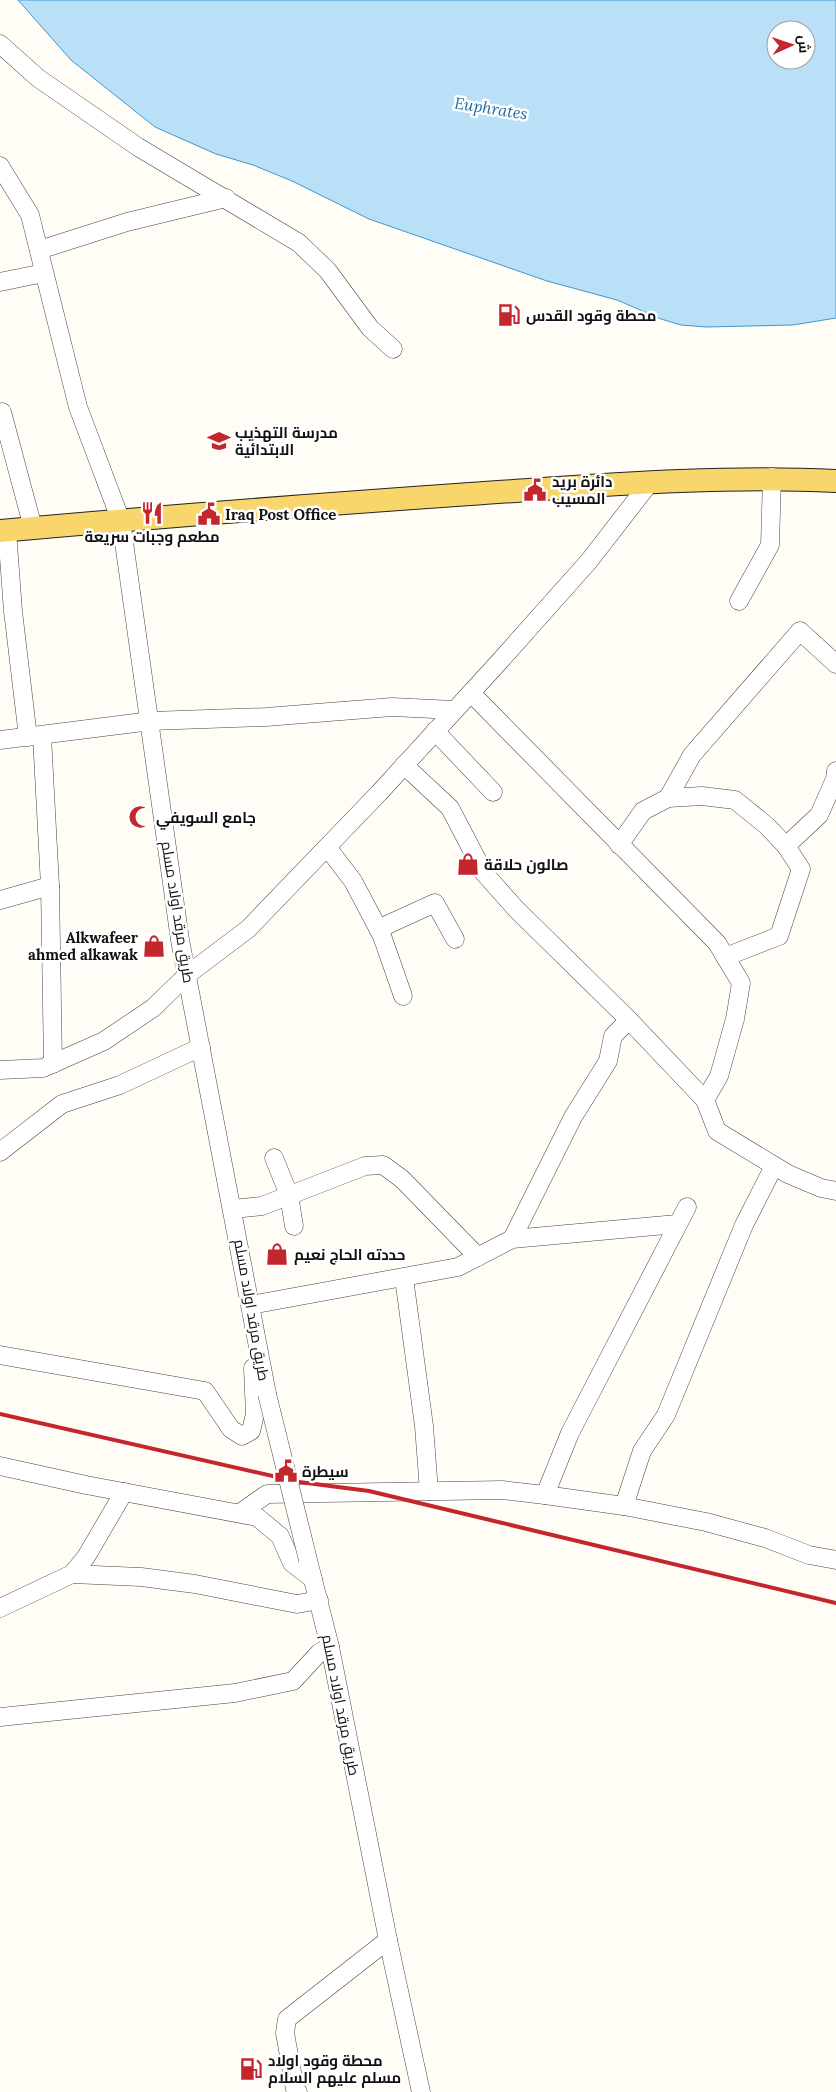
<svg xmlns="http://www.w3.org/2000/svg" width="836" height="2092" viewBox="0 0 836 2092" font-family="Lora,Cairo,serif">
	<rect width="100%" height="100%" fill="#fffdf5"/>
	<!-- water -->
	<path fill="#b9e0f7" stroke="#3f96cf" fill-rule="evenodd" d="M 18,0 L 836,0 L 836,318 L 793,325 L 706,327 L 681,325 L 661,319 L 617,300 L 547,281 L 369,219 L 292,181 L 253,165 L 216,154 L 155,127 L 71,60 ZM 776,30 L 806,30 L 806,60 L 776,60 Z"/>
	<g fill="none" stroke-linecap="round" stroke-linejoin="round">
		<defs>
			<g id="minor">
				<path d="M 0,44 L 38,78 L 138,147 L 299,243 L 328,271 L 370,328 L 393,349"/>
				<path d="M 0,166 L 30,215 L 78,407 L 121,521 L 180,940 L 267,1394"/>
				<path d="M 39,250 L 127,222 L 226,198"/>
				<path d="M 0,282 L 44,273"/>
				<path d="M 2,412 L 33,528"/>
				<path d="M 7,531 L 13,611 L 28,737"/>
				<path d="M 739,601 L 770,545 L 772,477"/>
				<path d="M 471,693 L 717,943 L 741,983 L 735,1019 L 719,1076 L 705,1100 L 717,1131 L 788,1174 L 821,1188 L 836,1191"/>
				<path d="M 435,731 L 493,792"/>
				<path d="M 42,736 L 50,886 L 53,1064"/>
				<path d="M 0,740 L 151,721 L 266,717 L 392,707 L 454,710"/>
				<path d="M 404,765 L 450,808 L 484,873 L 516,909 L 629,1020 L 705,1100"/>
				<path d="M 668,798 L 692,755 L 800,631 L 836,664"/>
				<path d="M 619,845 L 643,811 L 668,798 L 702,796 L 735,800 L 767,826 L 786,846 L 801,869 L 779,936 L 725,957"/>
				<path d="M 786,846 L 819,815 L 835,779 L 836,771"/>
				<path d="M 327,847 L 353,881 L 382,936 L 403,996"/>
				<path d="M 0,900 L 50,886"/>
				<path d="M 378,929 L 435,903 L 455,939"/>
				<path d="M 0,1070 L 43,1068 L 104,1041 L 153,1008 L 187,975 L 248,929 L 379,793 L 499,662 L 589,561 L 651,481"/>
				<path d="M 0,1152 L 62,1104 L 120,1085 L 201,1047"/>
				<path d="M 274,1158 L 289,1195 L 294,1226"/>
				<path d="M 233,1209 L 262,1206 L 365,1166 L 383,1165 L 402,1179 L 478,1257"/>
				<path d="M 512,1239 L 573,1117 L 608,1061 L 613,1036 L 629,1020"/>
				<path d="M 404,1278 L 424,1426 L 429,1491"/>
				<path d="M 251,1305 L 458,1267 L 512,1239 L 677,1224"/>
				<path d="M 0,1355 L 205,1391 L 231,1429 L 242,1436 L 251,1431 L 255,1414 L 253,1368"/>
				<path d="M 0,1466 L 86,1485 L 257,1517 L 280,1536 L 292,1563 L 313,1579"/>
				<path d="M 545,1495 L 570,1433 L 687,1207"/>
				<path d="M 624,1506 L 642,1451 L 666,1415 L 744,1225 L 774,1166"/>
				<path d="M 240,1513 L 267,1494 L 502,1490 L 545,1495 L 624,1506 L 706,1522 L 765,1538 L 809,1555 L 836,1560"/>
				<path d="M 308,1560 L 330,1647 L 388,1940 L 421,2092"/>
				<path d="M 72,1574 L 141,1577 L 195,1584 L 297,1604 L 319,1600"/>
				<path d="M 0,1608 L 72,1574 L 86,1557 L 124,1492"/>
				<path d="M 0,1717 L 235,1693 L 293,1681 L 319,1653 L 330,1647"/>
				<path d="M 298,2092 L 295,2089 L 285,2033 L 287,2019 L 388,1940"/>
			</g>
			<path id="major" d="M 0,531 C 157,517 313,505 470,494 C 592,486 714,475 836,481"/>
		</defs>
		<!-- minor casing -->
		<use href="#minor" stroke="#444" stroke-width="19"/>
		<!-- major casing -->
		<use href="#major" stroke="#222" stroke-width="24"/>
		<!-- minor -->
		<use href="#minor" stroke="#fff" stroke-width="18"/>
		<!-- major -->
		<use href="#major" stroke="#f9d66b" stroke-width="22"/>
		<!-- rail -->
		<path stroke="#c4262e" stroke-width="4" d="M 0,1414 L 299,1482 L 369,1491 L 836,1603"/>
		<defs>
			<path id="minor-bridge" d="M 267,1394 L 308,1560"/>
		</defs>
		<!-- minor-bridge casing -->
		<use href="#minor-bridge" stroke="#444" stroke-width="19" stroke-linecap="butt"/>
		<!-- minor-bridge -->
		<use href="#minor-bridge" stroke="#fff" stroke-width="18"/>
	</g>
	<!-- icons -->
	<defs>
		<symbol id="fuel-bare" viewBox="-9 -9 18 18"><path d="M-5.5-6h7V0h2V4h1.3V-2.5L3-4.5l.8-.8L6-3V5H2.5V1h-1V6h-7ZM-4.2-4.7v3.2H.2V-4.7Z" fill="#c4262e" stroke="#fff" stroke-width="2.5" paint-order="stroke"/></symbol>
		<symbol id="school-bare" viewBox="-9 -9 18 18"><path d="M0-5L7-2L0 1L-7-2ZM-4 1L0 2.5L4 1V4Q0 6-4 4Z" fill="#c4262e" stroke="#fff" stroke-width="2.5" paint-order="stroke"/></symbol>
		<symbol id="civic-bare" viewBox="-9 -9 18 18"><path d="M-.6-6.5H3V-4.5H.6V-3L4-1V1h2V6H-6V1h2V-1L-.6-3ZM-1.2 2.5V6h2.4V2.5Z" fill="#c4262e" stroke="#fff" stroke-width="2.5" paint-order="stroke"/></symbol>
		<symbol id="restaurant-bare" viewBox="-9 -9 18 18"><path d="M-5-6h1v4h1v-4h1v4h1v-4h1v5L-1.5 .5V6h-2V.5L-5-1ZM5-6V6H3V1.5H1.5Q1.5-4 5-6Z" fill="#c4262e" stroke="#fff" stroke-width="2.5" paint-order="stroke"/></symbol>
		<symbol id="mosque-bare" viewBox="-9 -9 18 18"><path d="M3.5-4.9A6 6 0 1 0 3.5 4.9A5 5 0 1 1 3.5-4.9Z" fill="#c4262e" stroke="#fff" stroke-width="2.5" paint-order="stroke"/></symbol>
		<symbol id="shop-bare" viewBox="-9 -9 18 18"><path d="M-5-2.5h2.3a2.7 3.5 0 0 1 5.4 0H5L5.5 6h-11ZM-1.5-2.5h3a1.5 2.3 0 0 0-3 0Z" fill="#c4262e" stroke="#fff" stroke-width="2.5" paint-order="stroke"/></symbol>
	</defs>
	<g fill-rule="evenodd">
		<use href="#fuel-bare" x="493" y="299" width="32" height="32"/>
		<use href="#school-bare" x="203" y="425" width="32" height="32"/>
		<use href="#civic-bare" x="519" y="474" width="32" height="32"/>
		<use href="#restaurant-bare" x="136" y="497" width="32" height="32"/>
		<use href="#civic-bare" x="193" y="498" width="32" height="32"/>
		<use href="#mosque-bare" x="124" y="801" width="32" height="32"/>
		<use href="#shop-bare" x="452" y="848" width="32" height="32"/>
		<use href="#shop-bare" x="138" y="930" width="32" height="32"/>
		<use href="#shop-bare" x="261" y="1238" width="32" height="32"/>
		<use href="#civic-bare" x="270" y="1455" width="32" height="32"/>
		<use href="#fuel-bare" x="235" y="2053" width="32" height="32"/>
	</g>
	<g text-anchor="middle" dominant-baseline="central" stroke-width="5" stroke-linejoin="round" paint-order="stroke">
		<!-- poi labels -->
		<g font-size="15" font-weight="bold" fill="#111" stroke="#fff" text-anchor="start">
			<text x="526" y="315">محطة وقود القدس</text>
			<text x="235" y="432">مدرسة التهذيب<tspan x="235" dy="17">الابتدائية</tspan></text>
			<text x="552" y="481">دائرة بريد<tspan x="552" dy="17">المسيب</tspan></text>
			<text x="225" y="514">Iraq Post Office</text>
			<text x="152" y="536" text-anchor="middle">مطعم وجبات سريعة</text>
			<text x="156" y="817">جامع السويفي</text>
			<text x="484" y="864">صالون حلاقة</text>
			<text x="138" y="937" text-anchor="end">Alkwafeer<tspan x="138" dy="17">ahmed alkawak</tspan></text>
			<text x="294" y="1254">حددته الحاج نعيم</text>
			<text x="302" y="1471">سيطرة</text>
			<text x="268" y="2060">محطة وقود اولاد<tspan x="268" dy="17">مسلم عليهم السلام</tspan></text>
		</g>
		<!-- street labels -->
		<g font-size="15" fill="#111" stroke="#fff">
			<text transform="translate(178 912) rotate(81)">طريق مرقد اولاد مسلم</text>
			<text transform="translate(252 1310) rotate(80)">طريق مرقد اولاد مسلم</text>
			<text transform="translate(341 1705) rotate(79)">طريق مرقد اولاد مسلم</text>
		</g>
		<!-- water labels -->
		<g font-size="16" font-style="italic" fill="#1768a6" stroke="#fff">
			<text transform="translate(491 108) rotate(9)">Euphrates</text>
		</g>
	</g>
	<!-- north arrow -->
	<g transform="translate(791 45) rotate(87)"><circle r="24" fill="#ffffff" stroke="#a0a0a0"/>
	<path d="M0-4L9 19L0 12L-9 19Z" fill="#c4262e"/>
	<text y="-8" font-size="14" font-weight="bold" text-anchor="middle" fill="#111111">ش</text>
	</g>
</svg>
